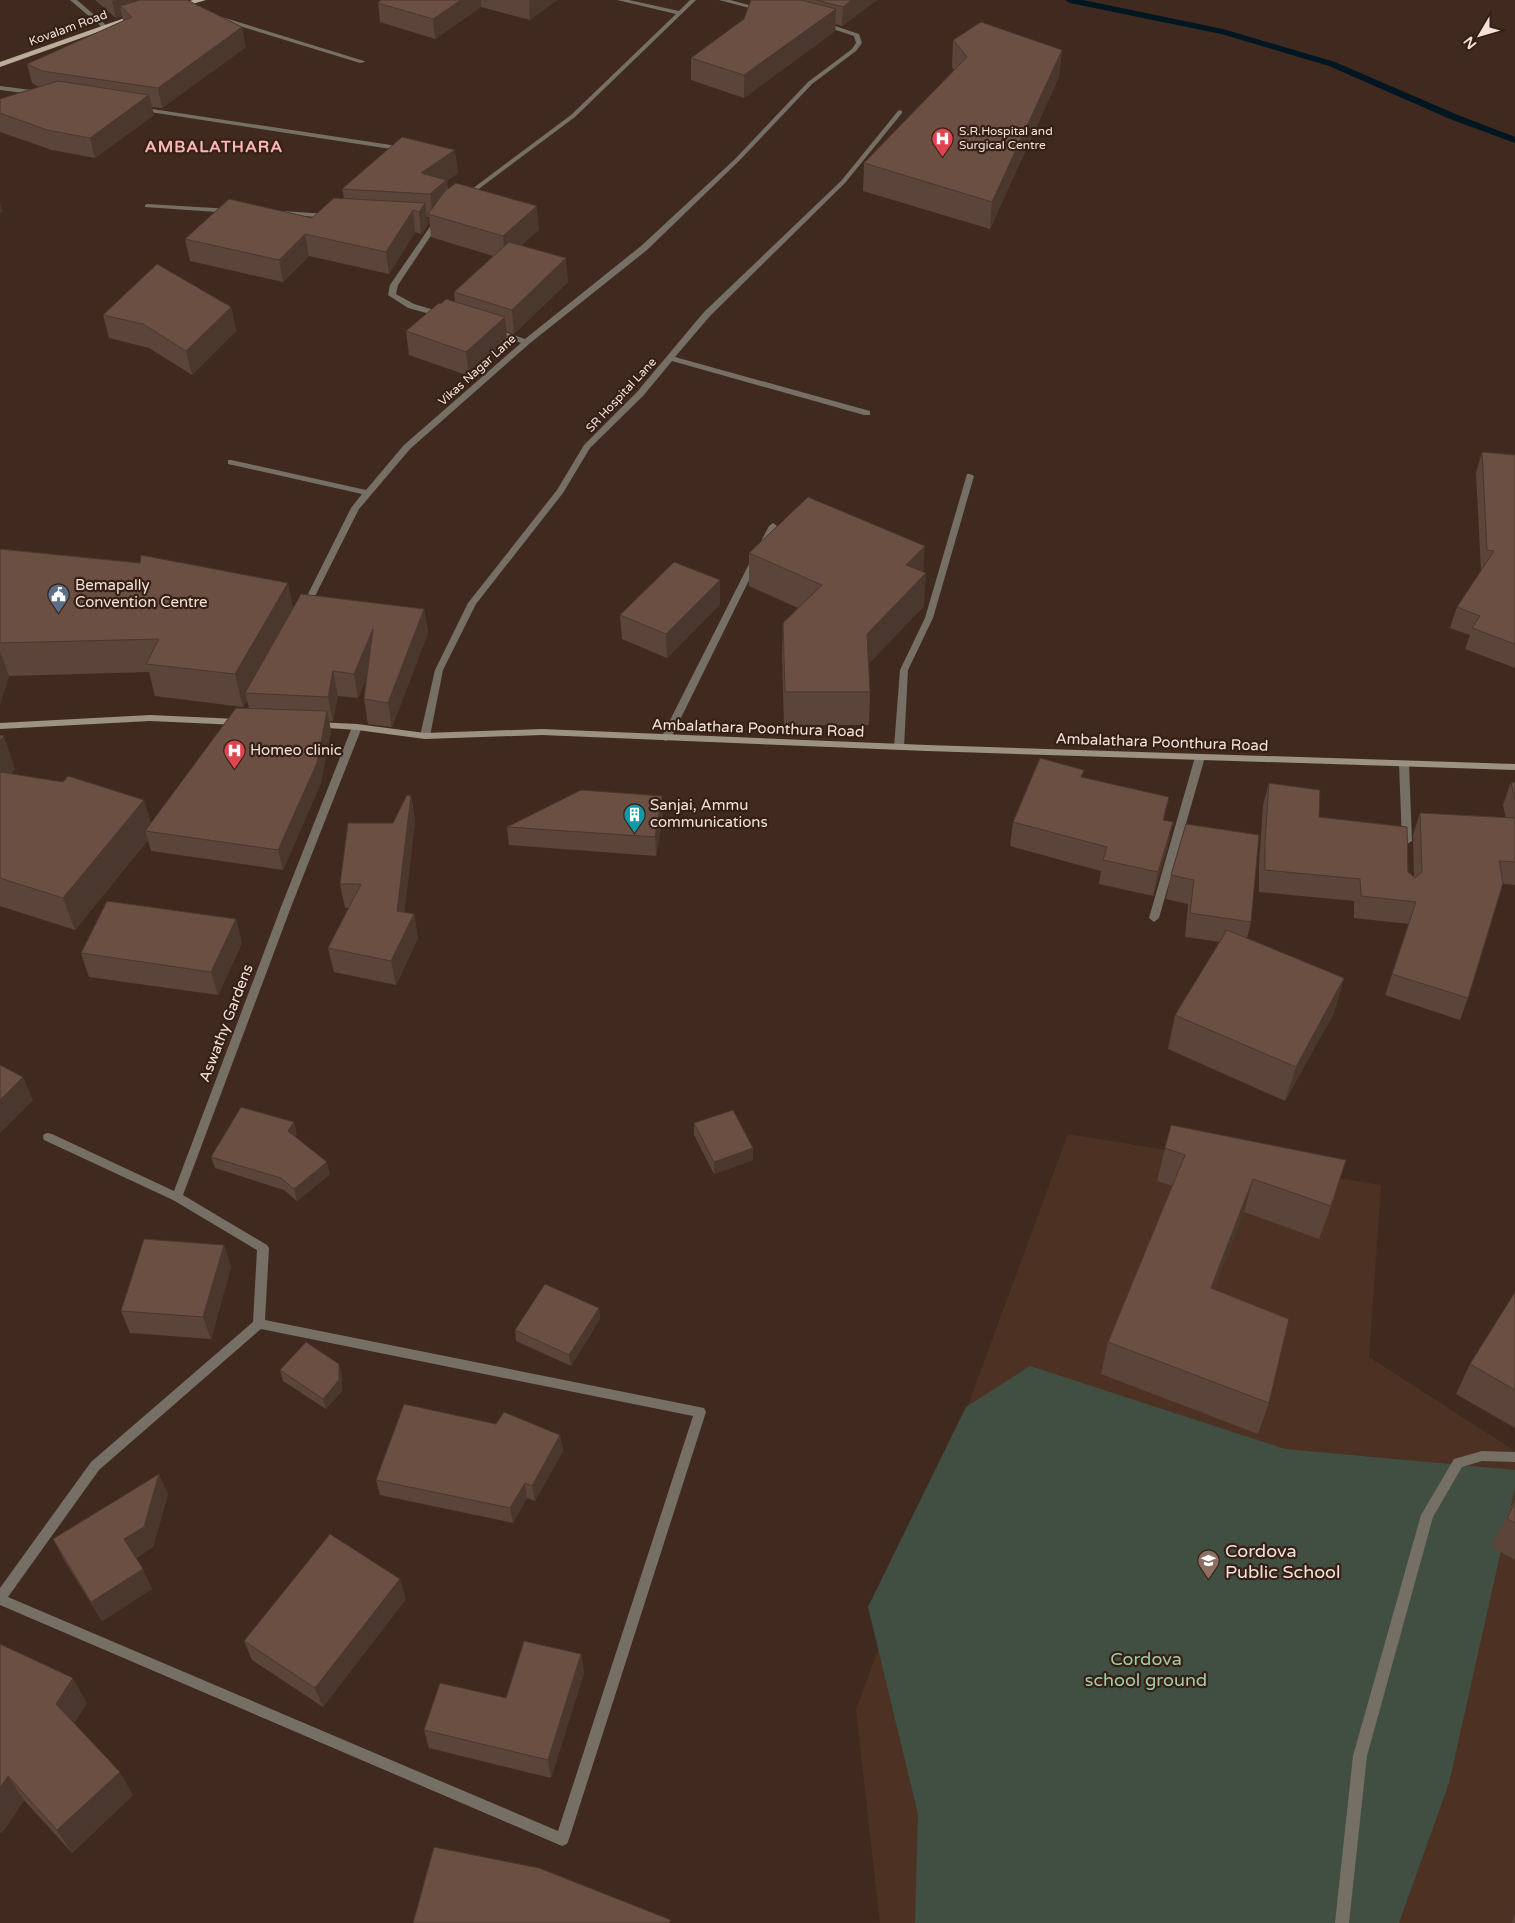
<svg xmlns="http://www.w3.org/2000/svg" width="1515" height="1923" viewBox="0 0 1515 1923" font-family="'Varela Round',sans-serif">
	<rect width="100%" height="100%" fill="#402a1f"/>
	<!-- built -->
	<path fill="#4d3224" d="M 1068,1134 L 1381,1185 L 1369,1357 L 1515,1451 L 1515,1923 L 880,1923 L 856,1710 Z"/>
	<!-- green -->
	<path fill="#414f43" d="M 1030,1366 L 1285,1449 L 1515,1470 L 1515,1488 L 1449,1783 L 1399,1923 L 915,1923 L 918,1814 L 868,1607 L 966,1407 Z"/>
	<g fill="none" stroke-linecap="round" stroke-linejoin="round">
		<!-- stream -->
		<path fill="#001722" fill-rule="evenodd" d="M 1065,0 L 1083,0 L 1223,29 L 1335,62 L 1458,115 L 1515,137 L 1515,143 L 1450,119 L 1329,66 L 1221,34 L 1070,3 Z"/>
		<!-- lane -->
		<g fill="#756f65" fill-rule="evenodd">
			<path d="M 0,86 L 39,91 L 42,93 L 39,95 L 0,90 Z"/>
			<path d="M 139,107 L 404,147 L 407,149 L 404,151 L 137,110 L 136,109 Z"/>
			<path d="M 773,523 L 777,526 L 766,547 L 762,550 L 759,549 L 758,547 L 769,526 Z"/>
			<path d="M 754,559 L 758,562 L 671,738 L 666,741 L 663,740 L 661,738 L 750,562 Z"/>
			<path d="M 1200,754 L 1205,757 L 1159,918 L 1154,922 L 1149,918 L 1195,757 Z"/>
			<path d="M 1482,1451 L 1515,1452 L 1515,1462 L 1482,1461 L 1462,1467 L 1433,1517 L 1367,1756 L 1349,1923 L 1335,1923 L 1353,1756 L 1421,1515 L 1454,1459 Z"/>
		</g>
		<!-- street -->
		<g fill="#756f65" fill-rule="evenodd">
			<path d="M 70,0 L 77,0 L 107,26 L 107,28 L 103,28 Z"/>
			<path d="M 617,0 L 629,0 L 679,11 L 690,0 L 696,0 L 575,117 L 468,197 L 464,197 L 464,195 L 571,115 L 676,14 Z"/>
			<path d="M 719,0 L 730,0 L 764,9 L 761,11 Z"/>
			<path d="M 222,17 L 364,61 L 365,62 L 360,63 L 220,20 L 219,19 Z"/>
			<path d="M 823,22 L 859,34 L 862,43 L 856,51 L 812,84 L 739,161 L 647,250 L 529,344 L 410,449 L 359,509 L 310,606 L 309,608 L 303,608 L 302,606 L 351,508 L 362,494 L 228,464 L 228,460 L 231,460 L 366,490 L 404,445 L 521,343 L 493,334 L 493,330 L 499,330 L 525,339 L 641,246 L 735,159 L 808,82 L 852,49 L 856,43 L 854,36 L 821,25 L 820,24 Z"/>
			<path d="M 900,110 L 902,111 L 902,113 L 845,183 L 710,316 L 675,357 L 870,411 L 870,415 L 864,415 L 672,361 L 643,396 L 590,448 L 563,493 L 476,604 L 443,670 L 430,736 L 425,739 L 422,738 L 420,736 L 435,670 L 468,603 L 557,490 L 584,445 L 637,392 L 704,312 L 841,181 L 898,111 Z"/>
			<path d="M 147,204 L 231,209 L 235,211 L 231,213 L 145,207 L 145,205 Z"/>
			<path d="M 282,211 L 328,214 L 332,216 L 328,218 L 280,214 L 280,212 Z"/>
			<path d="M 438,217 L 442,219 L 398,285 L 396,294 L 414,304 L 444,313 L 444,317 L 441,317 L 408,308 L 388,295 L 390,285 L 436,218 Z"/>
			<path d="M 967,474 L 970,474 L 974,476 L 933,618 L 908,670 L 904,747 L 899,750 L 894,747 L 900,670 L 925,618 Z"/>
			<path d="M 357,724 L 362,727 L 291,907 L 183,1195 L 267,1245 L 269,1248 L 265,1320 L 704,1408 L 706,1412 L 569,1839 L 567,1844 L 562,1846 L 0,1605 L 0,1588 L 91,1462 L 253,1322 L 257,1250 L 173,1200 L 44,1140 L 43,1137 L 44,1134 L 48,1133 L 52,1134 L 174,1191 L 281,907 L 352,727 ZM 261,1329 L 693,1416 L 558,1831 L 8,1597 L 99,1470 Z"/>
			<path d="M 1404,761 L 1409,764 L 1412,841 L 1407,844 L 1402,841 L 1399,764 Z"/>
		</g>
		<!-- secondary -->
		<g fill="#9c9282" fill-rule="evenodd">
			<path d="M 150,715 L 238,719 L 243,722 L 238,725 L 150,721 L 0,729 L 0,723 Z"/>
			<path d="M 317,722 L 357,724 L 425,733 L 542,729 L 927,745 L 1515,764 L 1515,770 L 927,751 L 542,735 L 425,739 L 357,730 L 314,727 L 312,725 Z"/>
		</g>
		<!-- primary -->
		<g fill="#baad99" fill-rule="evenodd">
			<path d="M 193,0 L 206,0 L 175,9 L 171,7 Z"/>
			<path d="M 136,14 L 143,16 L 0,67 L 0,62 Z"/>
		</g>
	</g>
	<!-- wall -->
	<g fill="#5b4439">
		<path d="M 95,0 L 187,0 L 246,47 L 162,108 L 152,107 L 154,115 L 95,158 L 52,150 L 0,132 L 0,99 L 39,87 L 32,83 L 27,64 L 123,21 L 122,16 L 116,18 Z"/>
		<path d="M 381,0 L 557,0 L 530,20 L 481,7 L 435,39 L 380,22 L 378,3 Z"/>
		<path d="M 751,0 L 877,0 L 842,26 L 836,24 L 835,31 L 744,98 L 691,80 L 691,58 L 744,19 Z"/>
		<path d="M 953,40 L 1062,50 L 1059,77 L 990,229 L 863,191 L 864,163 L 954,70 L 952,67 Z"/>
		<path d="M 458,173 L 447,181 L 448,189 L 539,230 L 521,245 L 568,282 L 514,334 L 506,331 L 507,341 L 469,376 L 409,355 L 406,331 L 441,304 L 455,302 L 454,292 L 493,256 L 431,237 L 429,217 L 427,217 L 428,225 L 421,234 L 415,232 L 389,274 L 309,256 L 283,282 L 190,261 L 185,239 L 312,218 L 344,198 L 342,189 Z"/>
		<path d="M 231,307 L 236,331 L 192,375 L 149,348 L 109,338 L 103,315 Z"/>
		<path d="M 1482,452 L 1515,455 L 1515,668 L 1465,649 L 1470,635 L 1450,628 L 1457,607 L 1481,571 L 1476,473 Z"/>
		<path d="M 0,549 L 293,608 L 424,609 L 428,633 L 392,727 L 368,724 L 364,699 L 367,677 L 358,698 L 338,696 L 333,721 L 329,721 L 331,731 L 321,783 L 283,870 L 151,851 L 148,840 L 75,930 L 0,906 L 0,735 L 15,769 L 11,774 L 151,823 L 249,708 L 247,700 L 243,707 L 155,696 L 149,672 L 9,676 L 0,704 Z"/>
		<path d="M 749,553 L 923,572 L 924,606 L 869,663 L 870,692 L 869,725 L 784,725 L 782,656 L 783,623 L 798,608 L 749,586 Z"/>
		<path d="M 720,580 L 720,604 L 667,658 L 622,639 L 620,615 Z"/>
		<path d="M 1083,778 L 1168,846 L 1153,896 L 1099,884 L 1101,871 L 1010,846 L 1013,822 Z"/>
		<path d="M 1511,782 L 1515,783 L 1515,885 L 1503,884 L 1468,998 L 1460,1020 L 1385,995 L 1409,924 L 1354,918 L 1354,901 L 1259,892 L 1259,864 L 1263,805 L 1269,783 L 1319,817 L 1408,872 L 1414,877 L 1413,835 L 1420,813 L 1506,818 L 1503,805 Z"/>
		<path d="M 411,796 L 415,821 L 404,913 L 414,914 L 418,938 L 396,985 L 334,972 L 328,948 L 349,908 L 345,908 L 340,884 L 393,823 Z"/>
		<path d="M 663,815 L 656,856 L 509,845 L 507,827 Z"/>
		<path d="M 1186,824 L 1251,922 L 1247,938 L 1344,978 L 1334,1013 L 1285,1101 L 1168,1049 L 1175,1015 L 1220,942 L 1185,937 L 1188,904 L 1166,899 L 1171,875 Z"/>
		<path d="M 242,943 L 218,995 L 89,977 L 81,953 Z"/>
		<path d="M 694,1123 L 753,1148 L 753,1160 L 714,1174 L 694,1135 Z"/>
		<path d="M 297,1134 L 295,1136 L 330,1174 L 297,1201 L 284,1190 L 215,1168 L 211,1157 Z"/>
		<path d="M 1165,1148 L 1331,1206 L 1319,1239 L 1244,1212 L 1214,1289 L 1269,1403 L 1258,1434 L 1101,1374 L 1108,1342 L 1172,1186 L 1157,1181 Z"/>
		<path d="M 224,1245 L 231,1267 L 211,1339 L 130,1333 L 121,1311 Z"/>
		<path d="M 1515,1292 L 1515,1428 L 1456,1394 L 1470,1364 Z"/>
		<path d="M 599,1308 L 600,1319 L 571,1366 L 516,1341 L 515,1330 Z"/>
		<path d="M 339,1364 L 342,1375 L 342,1391 L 326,1409 L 283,1381 L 280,1370 Z"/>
		<path d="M 496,1424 L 560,1435 L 563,1451 L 535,1501 L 527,1498 L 513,1523 L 380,1495 L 376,1480 Z"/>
		<path d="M 168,1494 L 153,1547 L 136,1558 L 152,1589 L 102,1621 L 64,1560 L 53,1539 Z"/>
		<path d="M 1515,1499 L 1515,1560 L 1491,1547 Z"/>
		<path d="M 406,1599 L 323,1707 L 252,1660 L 244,1641 Z"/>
		<path d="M 0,1644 L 87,1703 L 74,1723 L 133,1795 L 72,1853 L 24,1800 L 2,1833 L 0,1832 Z"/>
		<path d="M 581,1654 L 584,1673 L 551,1778 L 429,1748 L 424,1730 L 506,1698 Z"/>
		<path d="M 1515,1914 L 1515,1923 L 1512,1923 Z"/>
	</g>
	<!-- shaded-wall -->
	<g fill="#4a372e">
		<path d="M 116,0 L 161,0 L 120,6 L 122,16 L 116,18 L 112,1 Z"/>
		<path d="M 461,0 L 481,0 L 481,7 L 435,39 L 433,19 Z"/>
		<path d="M 530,0 L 557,0 L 530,20 L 529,1 Z"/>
		<path d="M 852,0 L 877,0 L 842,26 L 843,7 Z"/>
		<path d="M 836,9 L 835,31 L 744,98 L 744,75 Z"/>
		<path d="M 242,27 L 246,47 L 162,108 L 158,88 Z"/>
		<path d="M 1062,50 L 1059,77 L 990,229 L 992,202 Z"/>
		<path d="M 149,95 L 154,115 L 95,158 L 90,138 Z"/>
		<path d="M 455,150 L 458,173 L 447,181 L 449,203 L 433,215 L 430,194 L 421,173 Z"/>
		<path d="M 0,203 L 3,212 L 0,213 Z"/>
		<path d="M 425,203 L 428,225 L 421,234 L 419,212 Z"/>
		<path d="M 537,206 L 539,230 L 505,260 L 503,236 Z"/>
		<path d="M 413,210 L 415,232 L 389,274 L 386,252 Z"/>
		<path d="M 305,234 L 309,256 L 283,282 L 279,260 Z"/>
		<path d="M 566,258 L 568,282 L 514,334 L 512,310 Z"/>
		<path d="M 231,307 L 236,331 L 192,375 L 186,351 Z"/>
		<path d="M 505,317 L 507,341 L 469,376 L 466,352 Z"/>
		<path d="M 925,546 L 923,577 L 926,573 L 924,606 L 866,667 L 867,634 L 906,565 Z"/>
		<path d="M 720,580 L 720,604 L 667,658 L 666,634 Z"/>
		<path d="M 288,583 L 295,616 L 245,693 L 247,700 L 243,707 L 235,674 Z"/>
		<path d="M 424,609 L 428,633 L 392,727 L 388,703 Z"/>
		<path d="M 373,629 L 378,653 L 358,698 L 354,674 Z"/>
		<path d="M 0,651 L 9,676 L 0,704 Z"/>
		<path d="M 333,671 L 338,696 L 333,721 L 328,697 Z"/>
		<path d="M 327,711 L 331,731 L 321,783 L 283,870 L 278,850 Z"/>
		<path d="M 4,736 L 15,769 L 0,789 L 0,741 Z"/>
		<path d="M 411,796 L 415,821 L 402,935 L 397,911 Z"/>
		<path d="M 662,796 L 663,815 L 656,856 L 655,837 Z"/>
		<path d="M 1169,797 L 1164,821 L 1163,820 Z"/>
		<path d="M 144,800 L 154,832 L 145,831 L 148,840 L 75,930 L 63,898 Z"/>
		<path d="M 1173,822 L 1168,846 L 1153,896 L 1158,872 Z"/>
		<path d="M 414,914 L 418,938 L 396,985 L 391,961 Z"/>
		<path d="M 236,919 L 242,943 L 218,995 L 211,972 Z"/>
		<path d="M 1344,978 L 1334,1013 L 1285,1101 L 1296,1067 Z"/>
		<path d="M 23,1077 L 33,1100 L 0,1133 L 0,1100 Z"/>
		<path d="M 294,1122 L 297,1134 L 291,1143 L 288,1131 Z"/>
		<path d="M 753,1148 L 753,1160 L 714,1174 L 714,1162 Z"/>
		<path d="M 327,1162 L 330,1174 L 297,1201 L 294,1189 Z"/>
		<path d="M 1253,1179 L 1244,1212 L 1202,1320 L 1211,1288 Z"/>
		<path d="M 224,1245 L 231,1267 L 211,1339 L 203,1317 Z"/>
		<path d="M 599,1308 L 600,1319 L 571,1366 L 569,1355 Z"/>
		<path d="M 339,1364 L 342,1375 L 342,1391 L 326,1409 L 323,1399 Z"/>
		<path d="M 560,1435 L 563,1451 L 535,1501 L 532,1486 Z"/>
		<path d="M 159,1474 L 168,1494 L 153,1547 L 133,1559 L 124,1539 Z"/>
		<path d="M 525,1483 L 527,1498 L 513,1523 L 510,1508 Z"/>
		<path d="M 143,1569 L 152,1589 L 102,1621 L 91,1602 Z"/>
		<path d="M 400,1579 L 406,1599 L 323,1707 L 315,1688 Z"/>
		<path d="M 581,1654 L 584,1673 L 551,1778 L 548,1760 Z"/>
		<path d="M 73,1678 L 87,1703 L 70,1728 L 56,1704 Z"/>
		<path d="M 120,1772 L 133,1795 L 72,1853 L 57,1830 Z"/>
		<path d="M 8,1776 L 24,1800 L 2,1833 L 0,1831 L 0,1788 Z"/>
	</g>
	<!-- building -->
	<g fill="#6a4f42" stroke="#4a372e">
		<path d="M 140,0 L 187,0 L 242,27 L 158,88 L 42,71 L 27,64 L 132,17 L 120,6 Z"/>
		<path d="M 381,0 L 461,0 L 433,19 L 378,3 Z"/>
		<path d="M 751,0 L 801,0 L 836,9 L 744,75 L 691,58 L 744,19 Z"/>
		<path d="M 816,0 L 852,0 L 843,7 Z"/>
		<path d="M 981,22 L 1062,50 L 992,202 L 864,163 L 967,57 L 953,40 Z"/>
		<path d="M 58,81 L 149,95 L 90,138 L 47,130 L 0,113 L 0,99 Z"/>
		<path d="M 402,137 L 455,150 L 421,173 L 446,180 L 430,194 L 342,189 Z"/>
		<path d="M 456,183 L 537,206 L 503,236 L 428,214 L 445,191 Z"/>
		<path d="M 334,198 L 425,203 L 419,212 L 413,210 L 386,252 L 305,234 L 279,260 L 185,239 L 229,199 L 312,218 Z"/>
		<path d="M 509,242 L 566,258 L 512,310 L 454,292 Z"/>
		<path d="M 157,264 L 231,307 L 186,351 L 143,324 L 103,315 Z"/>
		<path d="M 446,299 L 505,317 L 466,352 L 406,331 L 439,303 L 441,304 Z"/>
		<path d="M 1482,452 L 1515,455 L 1515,644 L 1472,628 L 1480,616 L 1457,607 L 1494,551 L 1487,550 Z"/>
		<path d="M 808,497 L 925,546 L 906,565 L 926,573 L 867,634 L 870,692 L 785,692 L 783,623 L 822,585 L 749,553 Z"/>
		<path d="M 0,549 L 140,563 L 141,555 L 288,583 L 235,674 L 146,664 L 159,639 L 0,643 Z"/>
		<path d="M 674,562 L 720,580 L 666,634 L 620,615 Z"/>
		<path d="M 301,594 L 424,609 L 388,703 L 364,699 L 373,629 L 354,674 L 333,671 L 328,697 L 245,693 Z"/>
		<path d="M 236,708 L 327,711 L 317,763 L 278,850 L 145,831 Z"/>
		<path d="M 0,735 L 4,736 L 0,741 Z"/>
		<path d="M 1040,758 L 1084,770 L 1081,777 L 1169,797 L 1163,820 L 1173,822 L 1158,872 L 1103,860 L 1107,847 L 1013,822 Z"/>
		<path d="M 0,772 L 63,782 L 68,776 L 144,800 L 63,898 L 0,878 Z"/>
		<path d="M 1511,782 L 1515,783 L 1515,800 Z"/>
		<path d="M 1269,783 L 1320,790 L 1319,817 L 1407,827 L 1408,872 L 1415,878 L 1422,872 L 1420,813 L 1515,818 L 1515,862 L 1499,861 L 1503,883 L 1468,998 L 1392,974 L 1416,902 L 1361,896 L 1360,879 L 1265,870 L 1265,842 Z"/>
		<path d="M 581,790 L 662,796 L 655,837 L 507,827 Z"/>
		<path d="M 407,795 L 411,796 L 397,911 L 414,914 L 391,961 L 328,948 L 361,884 L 340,884 L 348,823 L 393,823 Z"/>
		<path d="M 1186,824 L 1259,835 L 1251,922 L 1190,913 L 1194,880 L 1171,875 Z"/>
		<path d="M 107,901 L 236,919 L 211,972 L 81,953 Z"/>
		<path d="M 1227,930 L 1344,978 L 1296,1067 L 1175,1015 Z"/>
		<path d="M 0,1065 L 23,1077 L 0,1100 Z"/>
		<path d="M 241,1107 L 294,1122 L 288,1131 L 327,1162 L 294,1189 L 281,1178 L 211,1157 Z"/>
		<path d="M 733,1110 L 753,1148 L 714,1162 L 694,1123 Z"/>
		<path d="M 1171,1125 L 1346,1160 L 1331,1206 L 1253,1179 L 1211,1288 L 1289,1319 L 1269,1403 L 1108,1342 L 1185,1155 L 1165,1148 Z"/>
		<path d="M 144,1239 L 224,1245 L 203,1317 L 121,1311 Z"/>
		<path d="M 545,1284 L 599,1308 L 569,1355 L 515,1330 Z"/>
		<path d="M 1515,1292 L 1515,1390 L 1470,1364 Z"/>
		<path d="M 306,1342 L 339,1364 L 339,1380 L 323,1399 L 280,1370 Z"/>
		<path d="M 404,1404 L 496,1424 L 504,1412 L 560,1435 L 532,1486 L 525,1483 L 510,1508 L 376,1480 Z"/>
		<path d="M 159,1474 L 144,1527 L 124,1539 L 143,1569 L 91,1602 L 53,1539 Z"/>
		<path d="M 1515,1502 L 1515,1523 L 1507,1519 Z"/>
		<path d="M 330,1534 L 400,1579 L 315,1688 L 244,1641 Z"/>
		<path d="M 524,1641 L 581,1654 L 548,1760 L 424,1730 L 440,1683 L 506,1698 Z"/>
		<path d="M 0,1644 L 73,1678 L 56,1704 L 120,1772 L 57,1830 L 8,1776 L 0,1788 Z"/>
		<path d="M 434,1847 L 539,1868 L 671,1920 L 669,1923 L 413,1923 Z"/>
	</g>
	<!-- icons -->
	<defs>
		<symbol id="hospital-pin" viewBox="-11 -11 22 30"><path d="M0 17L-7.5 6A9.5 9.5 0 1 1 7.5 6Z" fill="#e0444e" stroke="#362016"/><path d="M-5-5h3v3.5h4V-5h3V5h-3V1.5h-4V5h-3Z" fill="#fff"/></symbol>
		<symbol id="civic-pin" viewBox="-11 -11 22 30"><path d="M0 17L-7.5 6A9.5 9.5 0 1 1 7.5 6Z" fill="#5c6f8a" stroke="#362016"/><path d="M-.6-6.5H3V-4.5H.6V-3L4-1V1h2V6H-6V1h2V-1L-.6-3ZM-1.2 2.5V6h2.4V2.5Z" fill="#fff"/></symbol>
		<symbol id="building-pin" viewBox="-11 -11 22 30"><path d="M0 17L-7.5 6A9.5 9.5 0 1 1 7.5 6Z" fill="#0f9aa8" stroke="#362016"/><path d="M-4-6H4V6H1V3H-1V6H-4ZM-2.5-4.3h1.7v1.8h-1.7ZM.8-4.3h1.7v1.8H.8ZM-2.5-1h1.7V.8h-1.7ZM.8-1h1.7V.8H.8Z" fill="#fff"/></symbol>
		<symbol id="school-pin" viewBox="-11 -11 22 30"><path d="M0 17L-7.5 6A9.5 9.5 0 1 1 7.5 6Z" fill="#8d6e63" stroke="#362016"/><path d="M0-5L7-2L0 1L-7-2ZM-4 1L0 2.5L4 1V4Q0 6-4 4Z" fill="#fff"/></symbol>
	</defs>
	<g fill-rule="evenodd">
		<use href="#hospital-pin" x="930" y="126" width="25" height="34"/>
		<use href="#civic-pin" x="46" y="582" width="25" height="34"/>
		<use href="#hospital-pin" x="222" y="738" width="25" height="34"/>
		<use href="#building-pin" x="622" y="802" width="25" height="34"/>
		<use href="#school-pin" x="1196" y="1548" width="25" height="34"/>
	</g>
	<g text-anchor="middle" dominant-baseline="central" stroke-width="4.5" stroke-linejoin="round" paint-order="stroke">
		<!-- far-street labels -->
		<g font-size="12" fill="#f1e2db" stroke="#362016">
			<text transform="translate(68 28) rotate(-20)">Kovalam Road</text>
			<text transform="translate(477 370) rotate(-42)">Vikas Nagar Lane</text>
			<text transform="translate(621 395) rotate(-47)">SR Hospital Lane</text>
		</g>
		<!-- far-poi labels -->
		<g font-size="12" fill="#f1e2db" stroke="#362016" text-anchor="start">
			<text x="959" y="131">S.R.Hospital and<tspan x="959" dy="14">Surgical Centre</tspan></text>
		</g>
		<!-- poi labels -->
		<g font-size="15" fill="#f1e2db" stroke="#362016" text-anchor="start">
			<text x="75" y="585">Bemapally<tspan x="75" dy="17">Convention Centre</tspan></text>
			<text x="250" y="750">Homeo clinic</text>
			<text x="650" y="805">Sanjai, Ammu<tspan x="650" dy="17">communications</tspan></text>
		</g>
		<!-- street labels -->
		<g font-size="15" fill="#f1e2db" stroke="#362016">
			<text transform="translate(758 728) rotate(2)">Ambalathara Poonthura Road</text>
			<text transform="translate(1162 742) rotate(2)">Ambalathara Poonthura Road</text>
			<text transform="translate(226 1023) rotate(-69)">Aswathy Gardens</text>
		</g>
		<!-- far-district labels -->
		<g font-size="16" font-weight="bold" letter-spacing="1" fill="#fbb7b8" stroke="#362016">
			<text x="214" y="147">AMBALATHARA</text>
		</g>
		<!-- near-poi labels -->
		<g font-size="18" fill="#f1e2db" stroke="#362016" text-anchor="start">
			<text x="1225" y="1551">Cordova<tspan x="1225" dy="21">Public School</tspan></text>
		</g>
		<!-- near-park labels -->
		<g font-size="18" fill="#9ecda7" stroke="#362016">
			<text x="1146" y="1659">Cordova<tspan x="1146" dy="21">school ground</tspan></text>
		</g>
	</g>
	<!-- north arrow -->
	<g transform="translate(1480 35) rotate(232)" stroke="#362016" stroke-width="4" paint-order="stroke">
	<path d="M0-4L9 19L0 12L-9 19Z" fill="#f1e2db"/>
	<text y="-8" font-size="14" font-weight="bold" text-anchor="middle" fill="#f1e2db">N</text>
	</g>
</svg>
